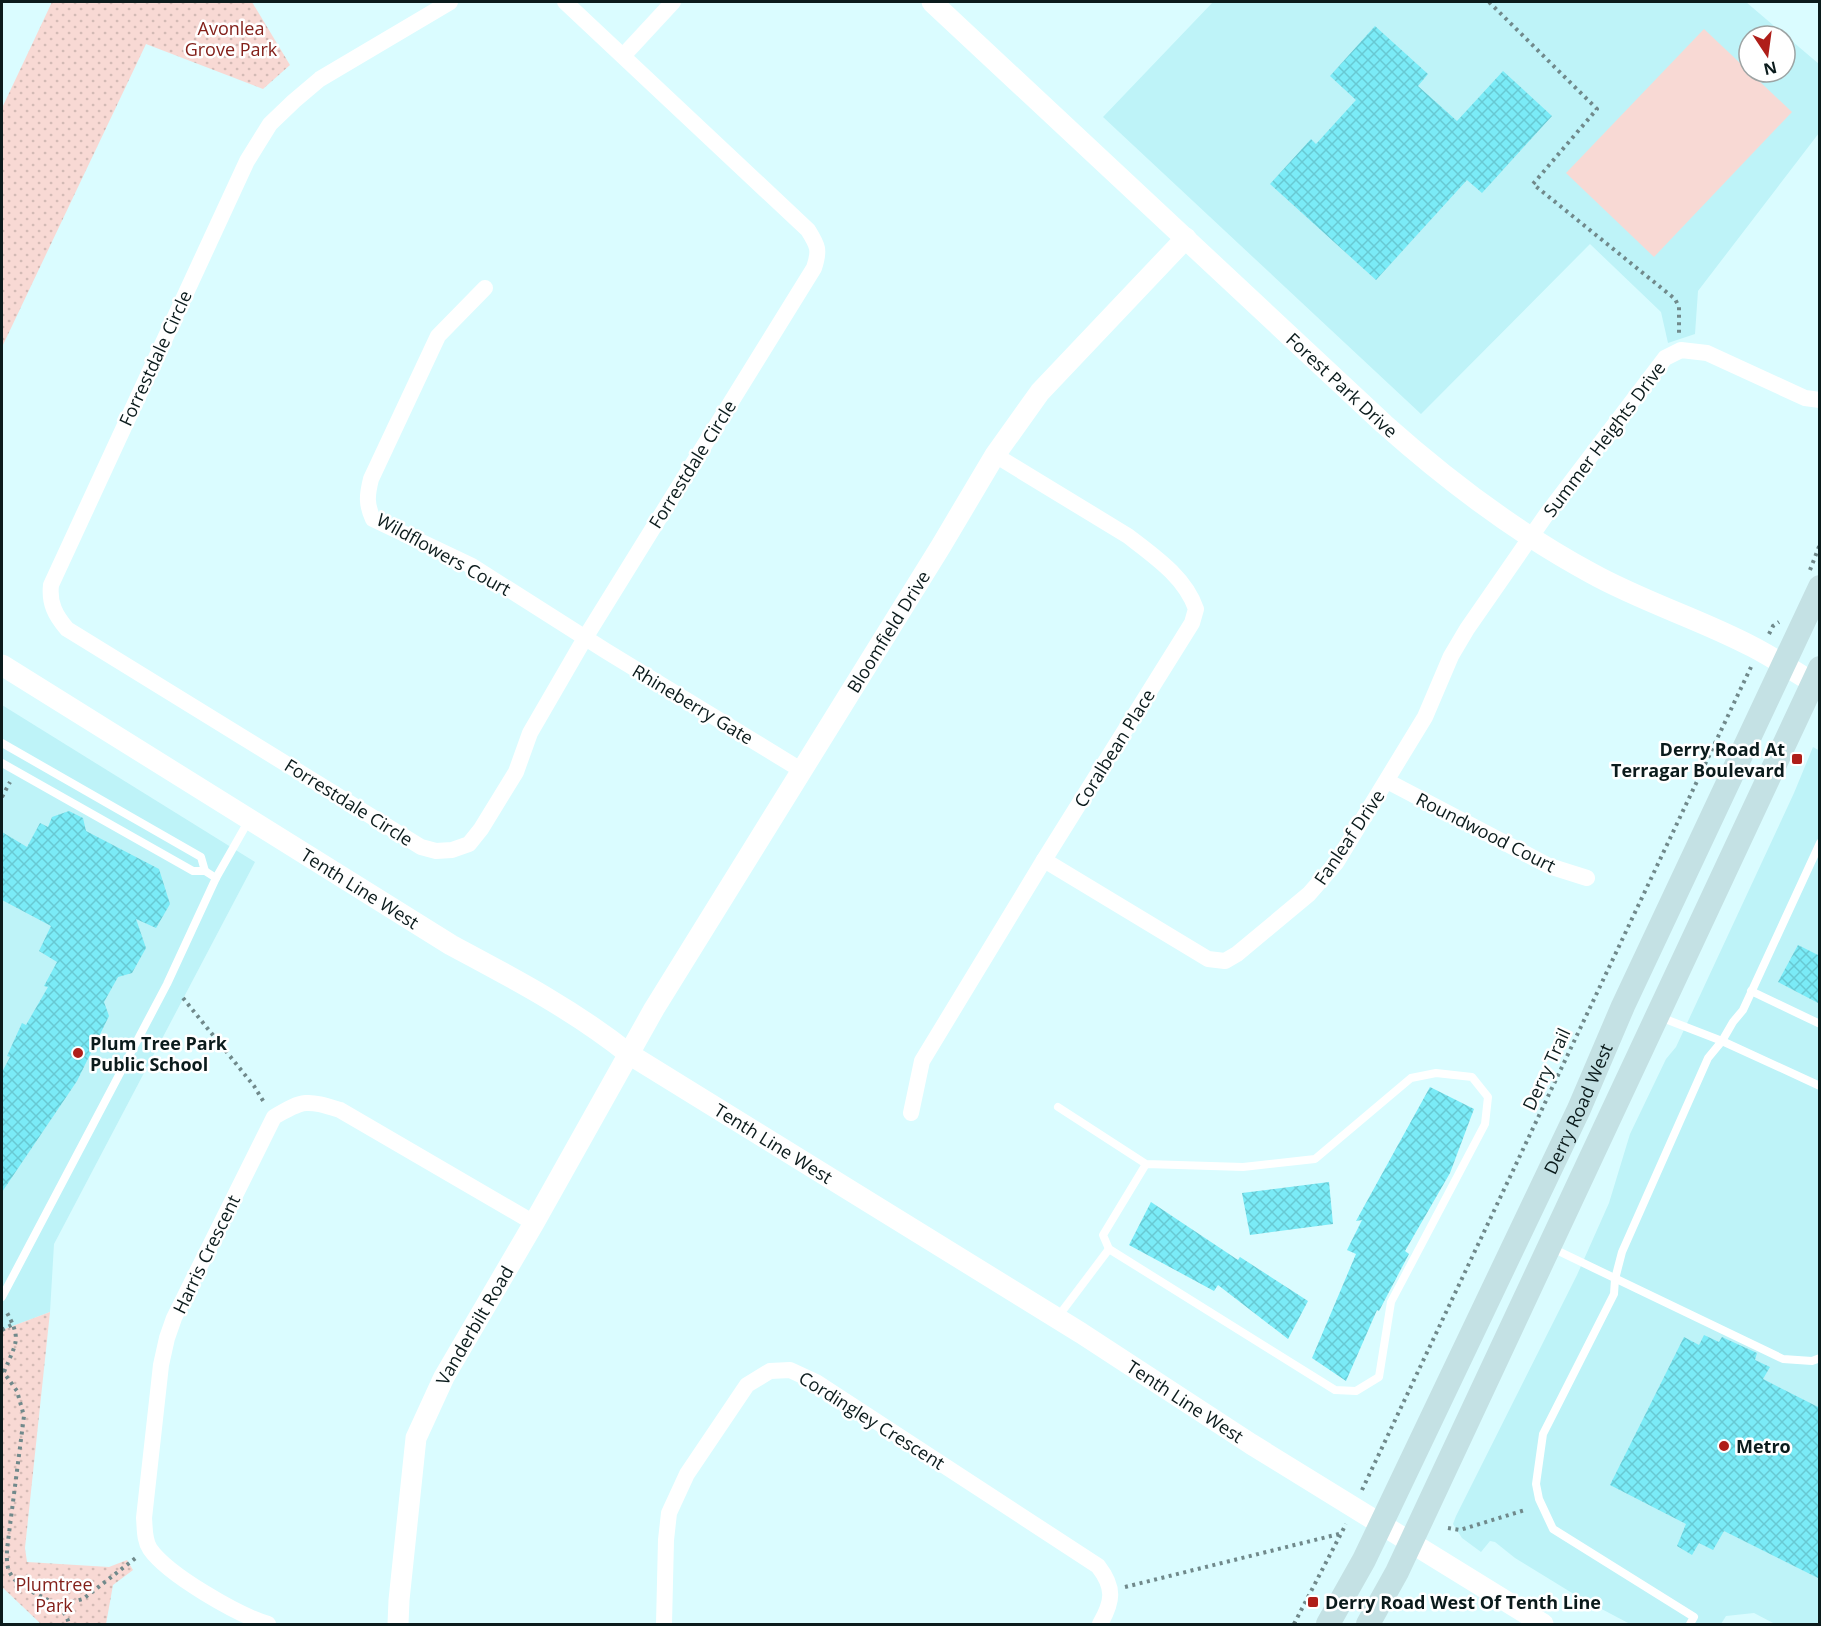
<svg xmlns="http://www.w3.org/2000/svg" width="1821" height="1626" viewBox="0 0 1821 1626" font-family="'Open Sans',sans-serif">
	<defs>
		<pattern id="grass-dots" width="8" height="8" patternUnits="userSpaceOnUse" patternTransform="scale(1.5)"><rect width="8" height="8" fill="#f8d9d4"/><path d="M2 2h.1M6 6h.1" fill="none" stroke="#d3bab5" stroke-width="1.8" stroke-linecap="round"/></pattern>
		<pattern id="building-cross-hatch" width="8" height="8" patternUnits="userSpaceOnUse" patternTransform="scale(1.5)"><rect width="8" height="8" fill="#7aebf7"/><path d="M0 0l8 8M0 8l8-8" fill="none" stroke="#68c9d3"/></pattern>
	</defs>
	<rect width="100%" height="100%" fill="#dafcff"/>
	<!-- built -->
	<g fill="#bef3f8" fill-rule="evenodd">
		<path d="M 1213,2 L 1746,2 L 1819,64 L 1819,133 L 1698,291 L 1695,334 L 1668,343 L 1661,312 L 1590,244 L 1421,414 L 1103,117 ZM 1749,36 L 1785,36 L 1785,72 L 1749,72 Z"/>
		<path d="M 2,705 L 255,862 L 54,1244 L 50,1312 L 2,1330 Z"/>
		<path d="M 1813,747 L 1820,751 L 1819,1624 L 1775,1624 L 1754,1613 L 1726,1616 L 1721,1624 L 1630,1624 L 1577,1596 L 1515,1558 L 1495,1542 L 1490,1541 L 1481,1552 L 1462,1538 L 1453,1524 L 1456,1516 L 1577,1275 L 1609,1203 L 1630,1134 L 1666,1059 L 1676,1047 L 1794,793 Z"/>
	</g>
	<!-- grass -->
	<g fill="url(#grass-dots)">
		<path d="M 52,2 L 252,2 L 290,65 L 263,89 L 146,44 L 2,347 L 2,108 Z"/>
		<path d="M 50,1312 L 25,1548 L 27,1562 L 109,1567 L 127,1560 L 133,1570 L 113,1585 L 106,1624 L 41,1624 L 2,1587 L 2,1330 Z"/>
	</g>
	<!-- pitch -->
	<path fill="#f8d9d4" d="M 1704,29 L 1792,112 L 1654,257 L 1566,173 Z"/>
	<!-- building -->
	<g fill="url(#building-cross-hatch)">
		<path d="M 1375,26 L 1428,74 L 1418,86 L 1457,121 L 1503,71 L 1552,116 L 1482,193 L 1467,180 L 1376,280 L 1270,184 L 1311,139 L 1316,144 L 1356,100 L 1330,76 Z"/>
		<path d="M 69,811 L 83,818 L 86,831 L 159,869 L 170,904 L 156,928 L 136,919 L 146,948 L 132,973 L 118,977 L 104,1002 L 109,1016 L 77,1081 L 2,1192 L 2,1072 L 10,1057 L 7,1056 L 22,1023 L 26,1025 L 48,987 L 44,986 L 57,962 L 39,951 L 51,926 L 2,900 L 2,832 L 27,847 L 40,823 L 48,827 L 52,817 Z"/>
		<path d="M 1798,945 L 1820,956 L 1820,1004 L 1778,982 Z"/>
		<path d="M 1430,1087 L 1474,1109 L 1450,1173 L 1405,1251 L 1409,1254 L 1379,1311 L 1377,1310 L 1346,1381 L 1312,1358 L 1356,1254 L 1347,1250 L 1362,1220 L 1356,1221 Z"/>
		<path d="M 1329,1182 L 1333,1224 L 1250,1235 L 1242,1193 Z"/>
		<path d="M 1151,1202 L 1238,1260 L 1240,1257 L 1308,1301 L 1288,1339 L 1218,1285 L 1214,1291 L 1129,1245 Z"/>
		<path d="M 1704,1335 L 1719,1342 L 1722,1337 L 1757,1353 L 1755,1360 L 1770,1367 L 1763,1379 L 1820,1408 L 1820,1579 L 1724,1531 L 1713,1550 L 1699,1543 L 1692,1555 L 1677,1546 L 1686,1524 L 1610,1485 L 1684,1337 L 1699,1345 Z"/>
	</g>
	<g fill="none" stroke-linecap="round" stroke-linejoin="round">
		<!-- path -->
		<g stroke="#70898b" stroke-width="4" stroke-dasharray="3 4.5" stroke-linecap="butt">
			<path d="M 1489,2 L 1597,109 L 1533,184 L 1675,299 L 1679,307 L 1679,336"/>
			<path d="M 1810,570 L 1820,544"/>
			<path d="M 1769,634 L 1773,626 L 1779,622"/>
			<path d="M 2,797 L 10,782"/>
			<path d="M 183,998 L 254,1086 L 265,1104"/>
			<path d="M 2,1330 L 13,1324"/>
			<path d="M 2,1370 L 17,1391 L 24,1416 L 7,1549 C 7,1556 6,1566 10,1573 C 23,1597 62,1595 69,1624"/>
			<path d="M 4,1372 C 17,1340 22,1340 5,1309"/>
			<path d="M 1362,1490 L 1751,667"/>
			<path d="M 1448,1528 L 1460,1530 L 1525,1510"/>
			<path d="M 1125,1587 L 1339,1534"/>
			<path d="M 57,1606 L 83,1599 L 137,1557"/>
			<path d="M 1294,1624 L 1346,1524"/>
		</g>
		<!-- service -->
		<g stroke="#fff" stroke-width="8">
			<path d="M 2,743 L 201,857 L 205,871"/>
			<path d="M 2,763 L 193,871 L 205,871 L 216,878"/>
			<path d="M 1751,991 L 1820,1024"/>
			<path d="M 1660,1017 L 1722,1041 L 1820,1086"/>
			<path d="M 1058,1107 L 1146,1164 L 1243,1167 L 1315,1159 L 1411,1078 L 1436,1073 L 1472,1077 L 1488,1097 L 1485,1124 L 1391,1302 L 1379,1377 L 1356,1391 L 1335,1390 L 1109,1249 L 1103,1235 L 1146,1164"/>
			<path d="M 1552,1248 L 1783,1359 L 1812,1361 L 1820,1358"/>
			<path d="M 2,1297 L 167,984 L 216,878 L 249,820"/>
			<path d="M 1057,1318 L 1109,1249"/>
			<path d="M 1690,1624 L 1694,1617 L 1553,1529 L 1539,1499 L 1536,1484 L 1543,1434 L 1614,1294 L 1615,1279 L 1622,1252 L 1708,1058 L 1722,1041 L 1733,1022 L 1743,1010 L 1820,843"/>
		</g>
		<!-- minor -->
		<g stroke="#fff" stroke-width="16">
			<path d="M 450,2 L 320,79 L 294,101 L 270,124 L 247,161 L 51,585 C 49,603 55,615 67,629 L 421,847 L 436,851 L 452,850 L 469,844 L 481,829 L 516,772 L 530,733 L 585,638 L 814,268 C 820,250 818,246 808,230 L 565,2"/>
			<path d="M 623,56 L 673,2"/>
			<path d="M 485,288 L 438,336 L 371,479 C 367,495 366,504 373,519 L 472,566 L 606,651 L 801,770"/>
			<path d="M 1387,781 L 1549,866 L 1587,878"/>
			<path d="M 1044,860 L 1208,959 L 1225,961 L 1237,954 L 1309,894 L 1336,863 L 1425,717 L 1451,656 L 1467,629 L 1546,515 L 1665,358 L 1681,350 L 1707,353 L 1805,398 L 1820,400"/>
			<path d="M 911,1113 L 922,1061 L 1044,860 L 1192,623 L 1196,609 C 1185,577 1154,556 1128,536 L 995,455"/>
			<path d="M 268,1624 C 238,1615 168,1575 150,1549 C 144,1540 145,1528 144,1518 L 161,1365 L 167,1338 L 174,1318 L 274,1117 C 304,1099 307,1100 340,1110 L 534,1223"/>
			<path d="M 664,1624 L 666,1540 L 669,1513 L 687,1474 L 747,1385 L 770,1371 L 790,1370 L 816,1382 L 1098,1566 C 1115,1588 1113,1601 1100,1624"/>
		</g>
		<!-- tertiary -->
		<g stroke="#fff" stroke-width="21">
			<path id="s1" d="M 932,2 L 1384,424 C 1448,481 1515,532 1591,573 C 1643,602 1700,619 1753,647 C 1776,659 1797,673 1820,687"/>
			<path id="s2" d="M 2,665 L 451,945 C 513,978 574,1010 629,1054 L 1081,1333 L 1251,1444 L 1543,1624"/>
			<path id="s3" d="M 398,1624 L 399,1600 L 416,1438 L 444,1377 L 534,1223 L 654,1009 L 941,546 L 995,455 L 1040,392 L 1186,238"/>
		</g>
		<!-- secondary -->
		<g stroke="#c4e1e4" stroke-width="24">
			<path id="s4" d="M 1328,1624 L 1364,1560 L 1579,1109 L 1623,1006 L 1820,587"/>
			<path d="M 1368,1624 L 1397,1572 L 1820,668"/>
		</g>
	</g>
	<!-- markers -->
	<g fill="#af1e19" stroke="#fff" stroke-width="2">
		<rect x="1791" y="753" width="12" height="12" rx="3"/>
		<circle cx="78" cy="1053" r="6"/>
		<circle cx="1724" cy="1446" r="6"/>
		<rect x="1307" y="1596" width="12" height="12" rx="3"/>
	</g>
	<g text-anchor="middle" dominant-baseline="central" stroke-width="5" stroke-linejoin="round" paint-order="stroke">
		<!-- park labels -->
		<g font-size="18" fill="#83201a" stroke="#fff">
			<text x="231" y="28">Avonlea<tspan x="231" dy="21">Grove Park</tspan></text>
			<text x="54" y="1584">Plumtree<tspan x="54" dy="21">Park</tspan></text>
		</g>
		<!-- street labels -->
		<g font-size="18" fill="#0b1b1c" stroke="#fff">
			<text transform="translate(155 358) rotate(-65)">Forrestdale Circle</text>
			<text stroke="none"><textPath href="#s1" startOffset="561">Forest Park Drive</textPath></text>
			<text transform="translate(1604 439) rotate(-53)">Summer Heights Drive</text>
			<text transform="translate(692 464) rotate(-58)">Forrestdale Circle</text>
			<text transform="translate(444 554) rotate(29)">Wildflowers Court</text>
			<text stroke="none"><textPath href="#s3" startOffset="1122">Bloomfield Drive</textPath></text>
			<text transform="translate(693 704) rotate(31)">Rhineberry Gate</text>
			<text transform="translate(1114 748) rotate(-58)">Coralbean Place</text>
			<text transform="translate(349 802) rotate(32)">Forrestdale Circle</text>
			<text transform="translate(1486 832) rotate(27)">Roundwood Court</text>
			<text transform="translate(1349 837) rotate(-56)">Fanleaf Drive</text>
			<text stroke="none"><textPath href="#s2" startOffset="422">Tenth Line West</textPath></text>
			<text transform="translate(1546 1069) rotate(-65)">Derry Trail</text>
			<text stroke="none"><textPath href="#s4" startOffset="573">Derry Road West</textPath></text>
			<text stroke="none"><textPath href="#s2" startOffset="908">Tenth Line West</textPath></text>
			<text transform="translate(206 1254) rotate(-64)">Harris Crescent</text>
			<text stroke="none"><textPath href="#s3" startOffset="314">Vanderbilt Road</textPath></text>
			<text stroke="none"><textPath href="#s2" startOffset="1394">Tenth Line West</textPath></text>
			<text transform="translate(872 1420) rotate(32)">Cordingley Crescent</text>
		</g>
		<!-- poi labels -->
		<g font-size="18" font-weight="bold" fill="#0b1b1c" stroke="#fff" text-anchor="start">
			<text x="1785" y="749" text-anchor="end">Derry Road At<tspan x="1785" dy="21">Terragar Boulevard</tspan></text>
			<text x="90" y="1043">Plum Tree Park<tspan x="90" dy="21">Public School</tspan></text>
			<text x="1736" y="1446">Metro</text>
			<text x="1325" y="1602">Derry Road West Of Tenth Line</text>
		</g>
	</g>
	<!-- border -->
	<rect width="1821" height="1626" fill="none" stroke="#0b1b1c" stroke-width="6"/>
	<!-- north arrow -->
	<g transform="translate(1767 54) rotate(167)"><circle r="28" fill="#ffffff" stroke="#9da4a4" stroke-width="1.5"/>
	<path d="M0-4.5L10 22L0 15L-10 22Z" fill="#af1e19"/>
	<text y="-9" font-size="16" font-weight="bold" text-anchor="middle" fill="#0b1b1c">N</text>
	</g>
</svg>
